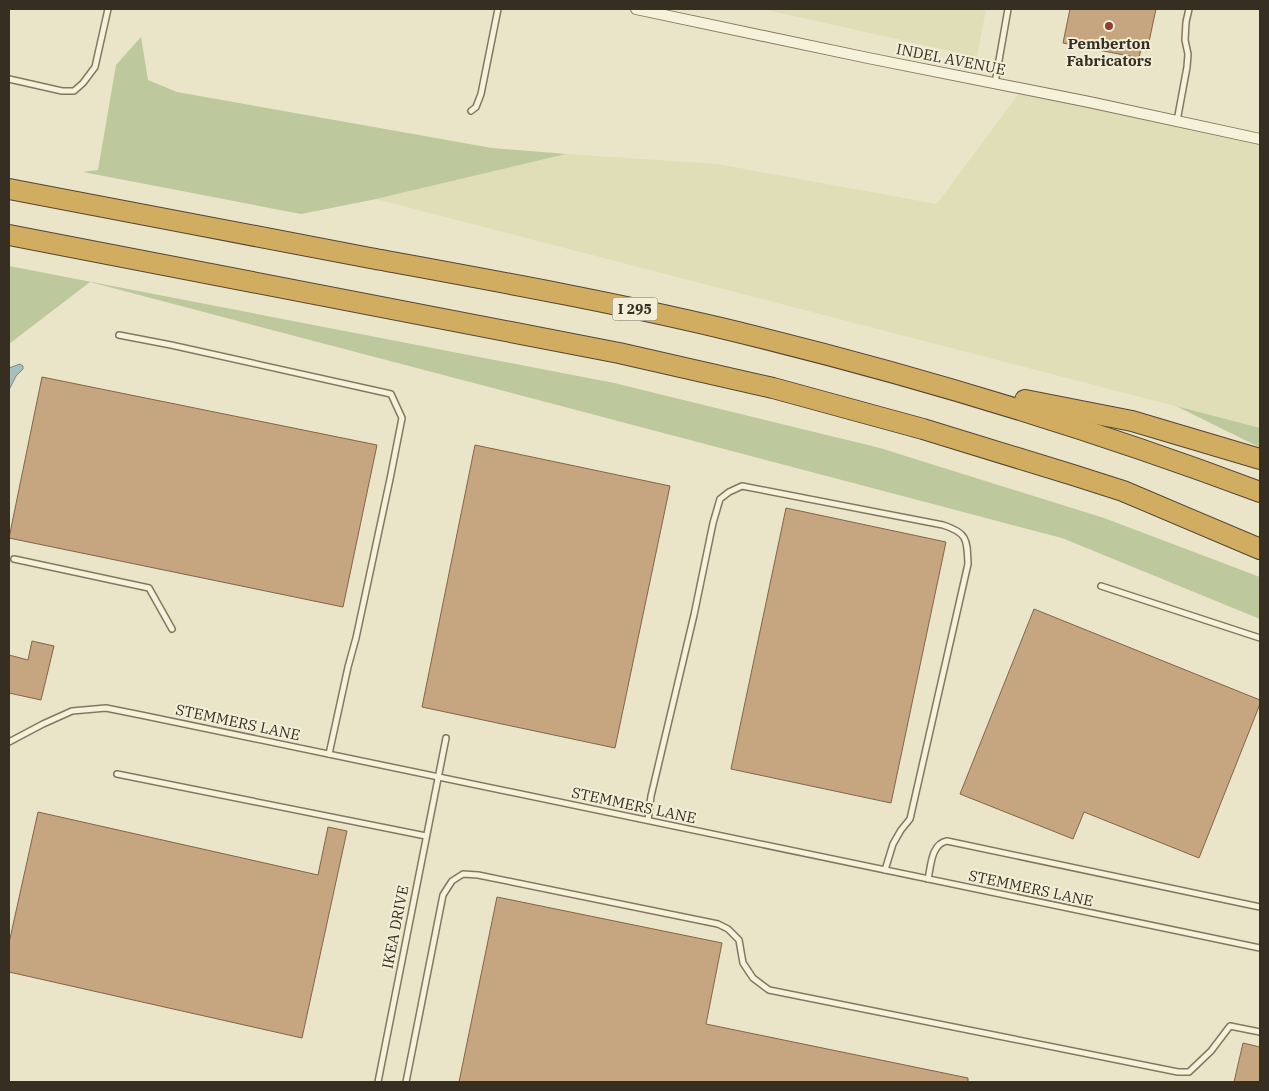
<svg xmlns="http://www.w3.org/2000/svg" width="1269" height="1091" viewBox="0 0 1269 1091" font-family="'IBM Plex Serif',serif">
	<rect width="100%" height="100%" fill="#eae4c8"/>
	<!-- farmland -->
	<g fill="#dfdeb6">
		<path d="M 763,9 L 986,9 L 977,57 Z"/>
		<path d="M 1023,88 L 1260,137 L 1260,428 L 376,199 L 566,154 L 717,164 L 937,204 Z"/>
	</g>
	<!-- green -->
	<g fill="#bdc89d">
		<path d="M 141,37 L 148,80 L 177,92 L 492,148 L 566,154 L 376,199 L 301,214 L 83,172 L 98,170 L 116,65 Z"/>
		<path d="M 9,266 L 614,383 L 880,448 L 1104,518 L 1260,577 L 1260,619 L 1062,538 L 90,282 L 9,344 Z"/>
		<path d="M 1176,406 L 1260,428 L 1260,448 L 1259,447 Z"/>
	</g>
	<!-- water -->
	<path fill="#a8bfbb" stroke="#708c89" d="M 20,364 L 23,366 L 23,369 L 16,376 L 9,390 L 9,368 Z"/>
	<!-- building -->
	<g fill="#c5a681" stroke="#826547">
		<path d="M 1070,9 L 1156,9 L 1147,51 L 1141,49 L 1139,58 L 1063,43 Z"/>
		<path d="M 42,377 L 377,445 L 343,607 L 9,538 Z"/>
		<path d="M 475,445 L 670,486 L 615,748 L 422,707 Z"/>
		<path d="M 786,508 L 946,542 L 891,803 L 731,769 Z"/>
		<path d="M 1034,609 L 1260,700 L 1260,704 L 1199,858 L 1084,812 L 1073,839 L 960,794 Z"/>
		<path d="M 32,641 L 54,646 L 41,700 L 9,693 L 9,655 L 28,660 Z"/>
		<path d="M 38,812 L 318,875 L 328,827 L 347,831 L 302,1038 L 9,972 L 9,943 Z"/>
		<path d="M 497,897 L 722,943 L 706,1024 L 968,1078 L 968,1082 L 459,1082 Z"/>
		<path d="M 1243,1043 L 1260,1047 L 1260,1082 L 1234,1082 Z"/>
	</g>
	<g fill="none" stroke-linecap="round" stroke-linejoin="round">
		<defs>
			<g id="service">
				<path d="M 9,79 L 62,91 L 74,91 L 83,83 L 95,67 L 108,9"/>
				<path d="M 995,83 L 1008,9"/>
				<path d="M 471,111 L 476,107 L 481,94 L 498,9"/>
				<path d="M 1177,121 L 1187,67 L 1188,54 L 1185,40 L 1186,22 L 1189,9"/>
				<path d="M 119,335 L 171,345 L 391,394 L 402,418 L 390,479 L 356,638 L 348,667 L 329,754"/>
				<path d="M 14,559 L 149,588 L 172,629"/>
				<path d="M 1101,586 L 1260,638"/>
				<path d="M 9,742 L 43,724 L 72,711 L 106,708 L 141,715 L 1260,948"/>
				<path d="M 117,774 L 426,836"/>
				<path d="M 648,820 L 651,796 L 694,615 L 713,523 L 720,499 L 729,492 L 742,486 L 943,525 C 968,533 967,540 968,564 L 910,819 L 901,830 L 893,844 L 885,870"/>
				<path d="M 928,879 C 931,866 931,844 947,841 L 1260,907"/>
				<path d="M 378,1082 L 446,738"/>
				<path d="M 406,1082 L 443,895 L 452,881 L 463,874 L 478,875 L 718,924 L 728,929 L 739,940 L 743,963 L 753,978 L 769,990 L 1178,1072 L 1189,1072 L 1211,1051 L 1230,1026 L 1260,1032"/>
			</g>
			<path id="minor" d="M 636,9 L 868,58 L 1089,102 L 1260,139"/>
			<g id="motorway">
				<path d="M 9,189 C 128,212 246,234 365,257 C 484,279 603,300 721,328 C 904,372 1084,426 1260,492"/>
				<path d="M 9,235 L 619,353 L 773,388 L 923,429 L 1073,475 L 1123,491 L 1260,549"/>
				<path d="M 1025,400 L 1132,421 L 1260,459"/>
			</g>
		</defs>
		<!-- service casing -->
		<use href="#service" stroke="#85775f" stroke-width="8"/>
		<!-- minor casing -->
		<use href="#minor" stroke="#85775f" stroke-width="12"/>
		<!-- motorway casing -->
		<use href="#motorway" stroke="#534532" stroke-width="22"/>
		<!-- service -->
		<use href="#service" stroke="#f6f1da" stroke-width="5"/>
		<!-- minor -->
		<use href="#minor" stroke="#f6f1da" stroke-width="10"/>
		<!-- motorway -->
		<use href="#motorway" stroke="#d1ad61" stroke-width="20"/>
	</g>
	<!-- markers -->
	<circle fill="#8e3e34" stroke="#f3eed7" stroke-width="2" cx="1109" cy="26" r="5"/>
	<g text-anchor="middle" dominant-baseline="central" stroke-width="4" stroke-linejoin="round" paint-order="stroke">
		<!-- shield labels -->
		<rect fill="#f3eed7" stroke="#6f6858" stroke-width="1" x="612.5" y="297.5" width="45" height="23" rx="4"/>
		<g font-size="14" font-weight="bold" fill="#362e21">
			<text x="635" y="309">I 295</text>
		</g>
		<!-- poi labels -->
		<g font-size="15" font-weight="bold" fill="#362e21" stroke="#f3eed7">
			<text x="1109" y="43">Pemberton<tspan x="1109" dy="17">Fabricators</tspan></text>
		</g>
		<!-- street labels -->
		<g font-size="15" fill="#362e21" stroke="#f3eed7">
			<text transform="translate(951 59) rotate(11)">INDEL AVENUE</text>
			<text transform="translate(238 722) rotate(12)">STEMMERS LANE</text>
			<text transform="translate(634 805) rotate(12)">STEMMERS LANE</text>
			<text transform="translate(1031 888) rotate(12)">STEMMERS LANE</text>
			<text transform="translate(395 927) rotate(-79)">IKEA DRIVE</text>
		</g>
	</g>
	<!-- border -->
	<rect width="1269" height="1091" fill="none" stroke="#362e21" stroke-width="20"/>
</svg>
